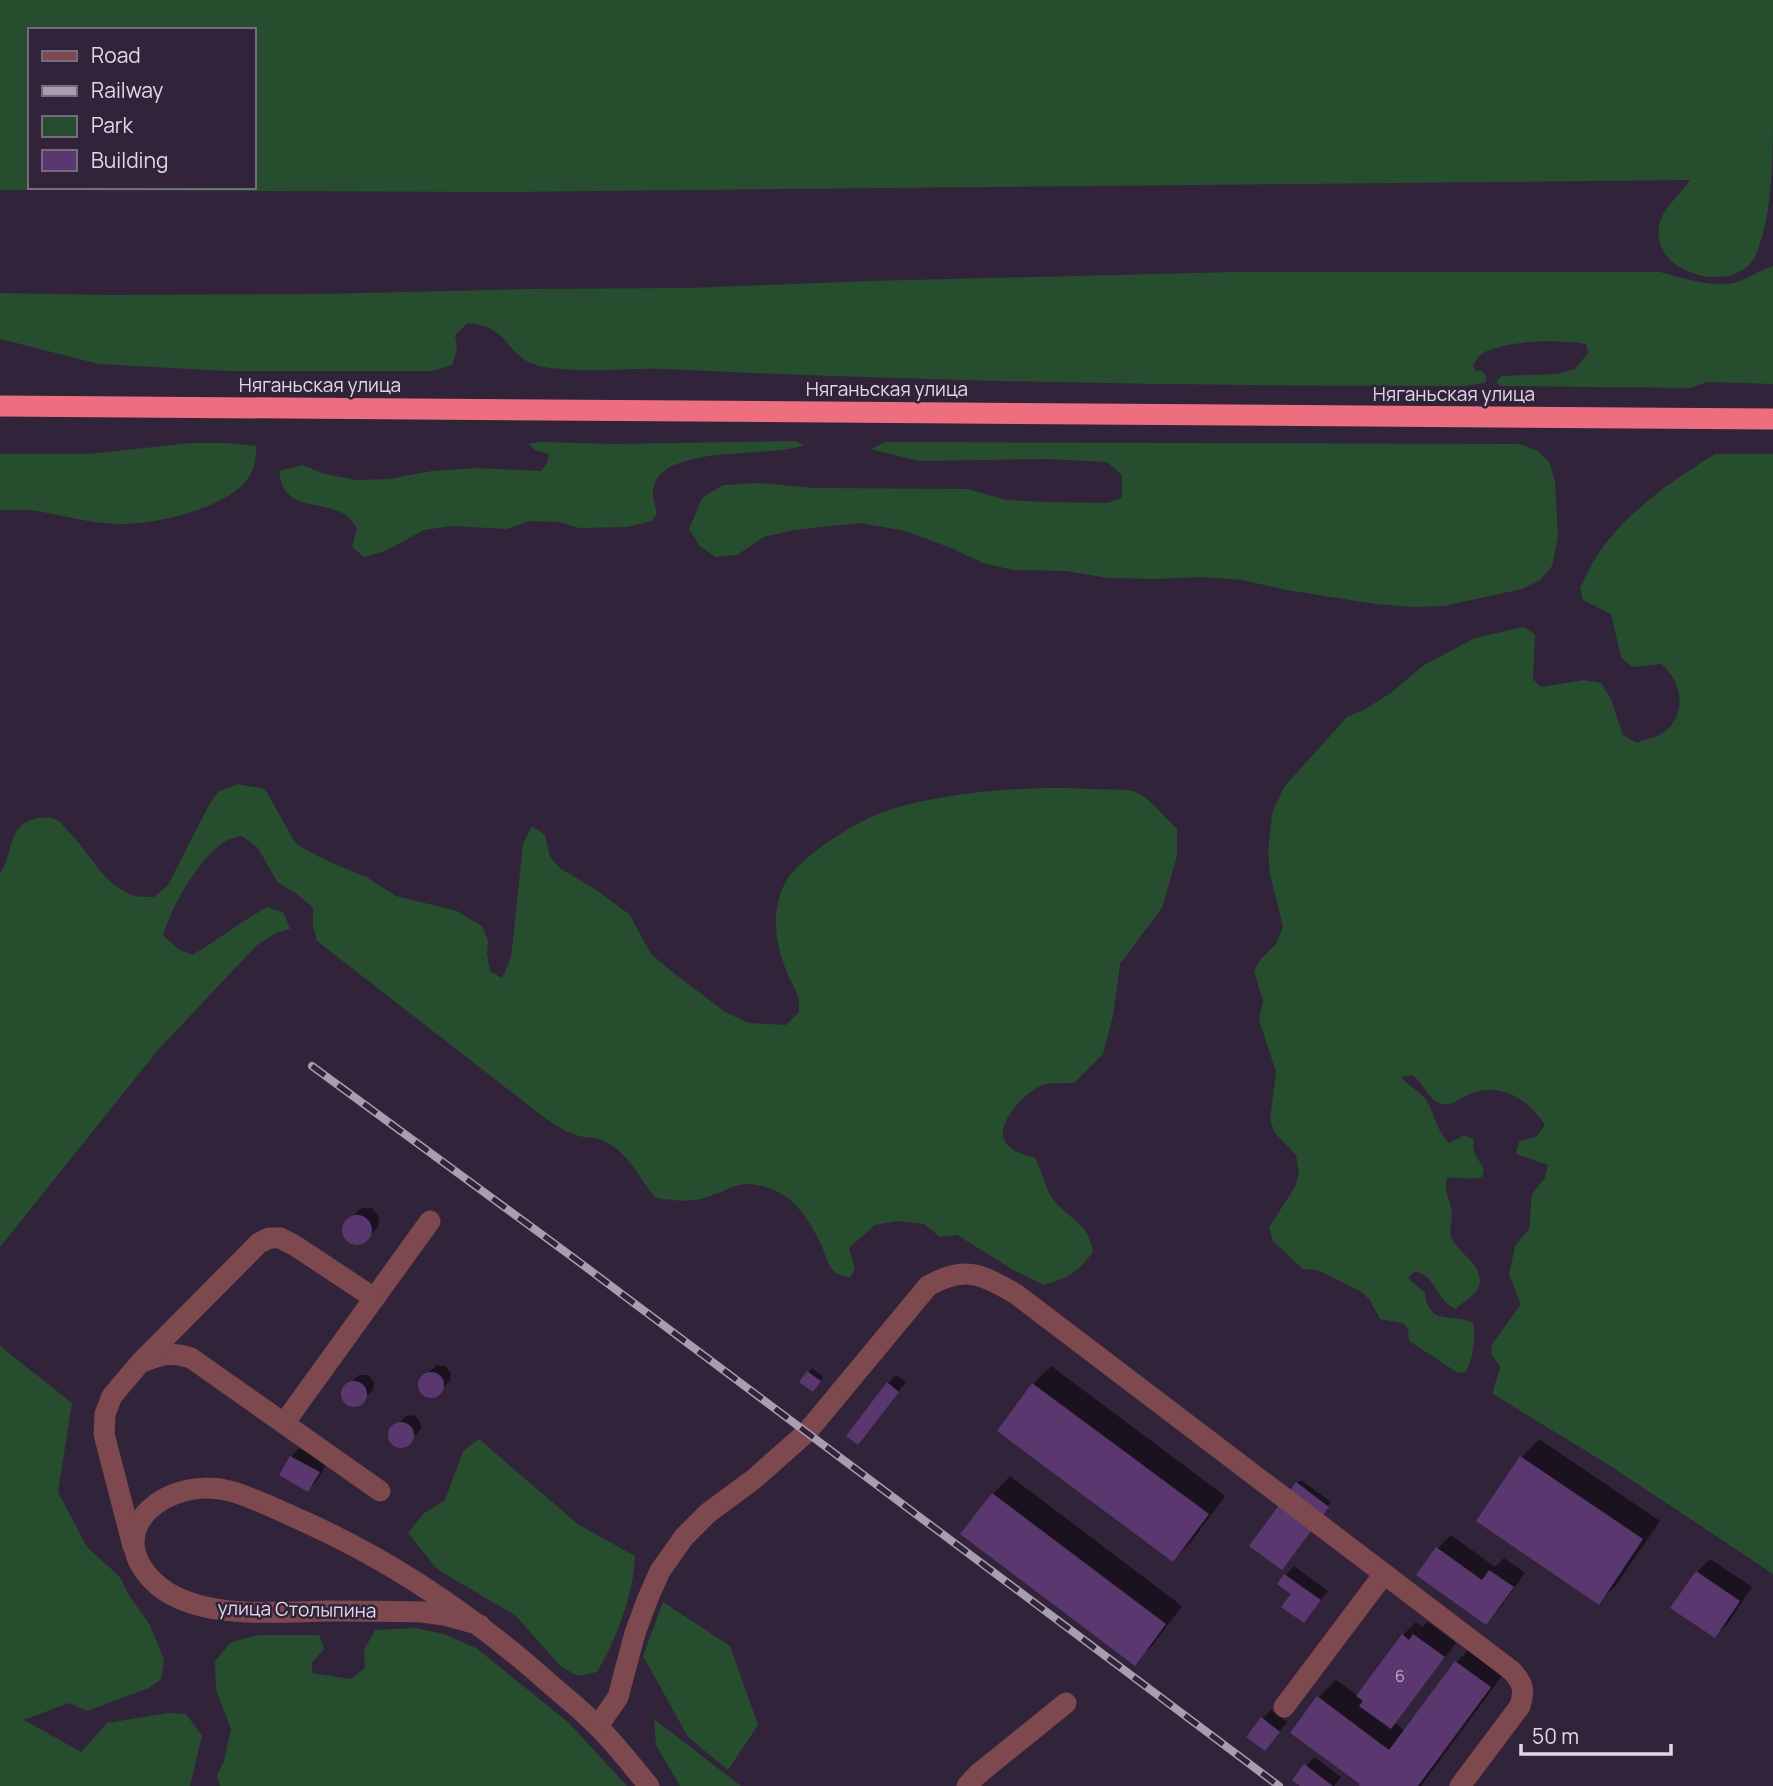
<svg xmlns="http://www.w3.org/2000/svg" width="1773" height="1786" viewBox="0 0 1773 1786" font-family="Manrope,sans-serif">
	<rect width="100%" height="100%" fill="#312339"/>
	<!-- green -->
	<g fill="#264d2e" fill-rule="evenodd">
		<path d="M 0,0 L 1773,0 C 1773,37 1773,74 1773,112 C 1773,157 1773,216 1755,257 C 1734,296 1651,274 1659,227 C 1662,207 1681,195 1690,180 L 497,192 L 0,190 ZM 30,30 L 254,30 L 254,187 L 30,187 Z"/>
		<path d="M 1773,266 L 1773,384 L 1707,382 L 1691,388 L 1500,386 L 1496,382 L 1501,376 L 1558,374 L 1575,369 L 1588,353 L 1586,344 C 1558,339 1509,340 1483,353 C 1479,355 1476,361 1473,365 L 1475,370 L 1482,371 L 1487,377 L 1485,383 L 1464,386 C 1197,386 931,382 665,369 C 636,368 608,371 580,370 C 566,369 545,369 533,364 C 502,351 512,328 468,323 L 455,335 L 457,350 L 452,365 L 432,371 L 227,371 L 99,364 L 0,339 L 0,293 L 111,295 L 320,294 L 526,289 L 689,288 L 870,281 L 1233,272 L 1660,272 C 1682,278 1715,289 1737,282 C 1750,278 1760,270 1773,266 Z"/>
		<path d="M 795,441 L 804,445 C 773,459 656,442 653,492 C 652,499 656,507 657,513 L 652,521 L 627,527 L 579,528 L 559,522 L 529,521 L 507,529 L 452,526 L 424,530 L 385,551 L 364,557 L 352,547 L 357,529 C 342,496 298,515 283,487 C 281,483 280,476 279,471 L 302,465 L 325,474 L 356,480 L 389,479 L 432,471 L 475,468 L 541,471 L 547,463 L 549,454 L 535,450 L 528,444 L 541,442 L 616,444 Z"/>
		<path d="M 886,442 L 1519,444 L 1538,451 L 1549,462 L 1555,481 L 1558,537 L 1552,566 L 1540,580 L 1522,589 L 1444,606 L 1414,607 L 1375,604 L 1287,590 L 1242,580 L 1202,577 L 1155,579 L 1108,578 L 1066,571 L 1013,570 L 983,563 L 951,548 L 906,531 L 859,523 L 794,530 L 764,537 L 737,555 L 715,557 L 700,546 L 689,529 L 702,498 L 723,485 L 758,483 L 813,488 L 968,489 L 1006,500 L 1045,502 L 1108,503 L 1122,497 L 1122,475 L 1107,462 L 1047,459 L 919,461 L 870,449 Z"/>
		<path d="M 192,443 L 226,443 L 256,446 C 256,457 255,468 249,477 C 229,508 157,524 122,524 C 93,524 66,516 37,511 C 25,509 12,510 0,510 L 0,454 L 87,454 Z"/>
		<path d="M 1715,454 L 1773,454 L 1773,1574 L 1612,1467 L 1493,1394 C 1493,1384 1499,1377 1500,1366 L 1491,1354 L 1492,1344 L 1521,1304 L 1509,1275 L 1515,1246 L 1529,1229 L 1532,1194 L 1545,1178 L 1548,1165 L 1516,1154 L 1519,1141 L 1536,1137 L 1545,1125 C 1529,1100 1502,1082 1472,1093 C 1461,1097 1453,1107 1442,1104 C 1429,1101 1426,1085 1412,1075 L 1401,1077 C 1409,1086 1420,1091 1427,1101 C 1435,1115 1437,1132 1449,1143 L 1465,1135 L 1474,1140 C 1471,1153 1479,1158 1484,1170 L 1482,1177 C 1469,1181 1460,1176 1447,1178 C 1443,1191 1451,1200 1452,1214 C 1452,1224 1448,1232 1453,1241 C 1461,1254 1485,1268 1479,1286 C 1477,1295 1462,1302 1456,1309 C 1435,1300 1438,1277 1415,1271 L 1408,1278 L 1425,1293 L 1427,1304 L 1434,1314 C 1447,1320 1461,1316 1473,1323 C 1476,1334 1473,1364 1465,1372 L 1458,1373 L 1409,1341 L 1408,1329 L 1403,1323 L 1380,1319 L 1369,1299 L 1360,1291 L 1317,1270 L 1303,1269 L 1295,1262 L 1273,1241 L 1269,1227 L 1295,1187 L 1299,1174 L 1296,1155 L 1275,1133 L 1270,1120 L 1276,1072 L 1259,1020 L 1263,1001 L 1254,971 L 1260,960 L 1276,944 L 1283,927 L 1270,874 L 1268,851 L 1272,813 L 1284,787 L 1347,717 L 1364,710 L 1392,692 L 1424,665 L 1475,638 L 1523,627 L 1535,634 L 1533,679 L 1541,687 L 1584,680 L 1601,683 L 1611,699 L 1623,735 L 1637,743 C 1646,739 1662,736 1668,729 C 1687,709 1681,680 1661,664 L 1632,667 L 1621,657 L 1611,614 L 1583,600 L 1580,588 C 1586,577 1591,564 1598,554 C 1626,512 1672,481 1715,454 Z"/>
		<path d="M 237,784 L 265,789 L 296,844 L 325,860 L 368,878 L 396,896 L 457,911 L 482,926 L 488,940 L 487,954 L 490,971 L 502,978 L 511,958 L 523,844 L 532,826 L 545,835 L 550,857 L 561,869 L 592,887 L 629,914 L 651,954 L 675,974 L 725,1012 L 748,1023 L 786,1025 L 799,1012 C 800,995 796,992 789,977 C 776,949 770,914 784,885 C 791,870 805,860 817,850 C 837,835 862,819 886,811 C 942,792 1032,785 1091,789 C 1102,790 1130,788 1138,793 C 1153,801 1165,818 1177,829 L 1177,856 L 1162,908 L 1120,964 L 1113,1016 L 1103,1054 L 1074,1083 C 1065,1083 1054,1083 1046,1084 C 1028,1088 992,1125 1006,1143 C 1012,1152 1026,1155 1035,1158 C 1043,1173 1045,1191 1057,1204 C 1074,1222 1088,1224 1093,1251 C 1081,1271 1066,1279 1044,1285 L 1015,1271 L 957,1235 L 940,1237 L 924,1224 L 897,1221 L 875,1225 L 849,1248 L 855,1269 L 850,1278 C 845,1276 839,1275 835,1272 C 828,1267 826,1256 823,1249 C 813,1227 799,1201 776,1191 C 740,1176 736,1188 704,1198 C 688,1203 672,1200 656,1198 C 638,1178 628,1150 601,1140 C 594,1137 586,1138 579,1136 C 565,1132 553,1124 541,1115 L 317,941 L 313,926 L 313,907 L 295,893 L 278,883 L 258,848 L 242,836 C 237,837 231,838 226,841 C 199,857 172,906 163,935 L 178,949 L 192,955 C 218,940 241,922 267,907 L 284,913 L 290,929 L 276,933 L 257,945 L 158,1050 L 0,1247 L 0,874 C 10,860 9,837 21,826 C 30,818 46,815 57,820 C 61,822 65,828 68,831 C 89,851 103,885 132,895 C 139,897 147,897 154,897 L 168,885 L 210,803 L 218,792 Z"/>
		<path d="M 0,1346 L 72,1403 L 58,1492 L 87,1547 L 120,1577 L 130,1597 L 150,1625 L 164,1660 L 161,1679 L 149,1688 L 87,1711 L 69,1703 L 24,1720 L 81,1752 L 107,1723 L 168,1713 L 186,1714 L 202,1736 L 190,1786 L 0,1786 Z"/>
		<path d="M 479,1439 L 579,1525 L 635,1556 C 634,1594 616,1640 597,1672 L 578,1676 L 560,1666 L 516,1616 L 437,1569 L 408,1533 L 424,1513 L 445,1500 L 463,1451 Z"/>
		<path d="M 663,1602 L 730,1646 L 758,1725 L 728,1770 L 688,1737 L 643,1656 Z"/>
		<path d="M 415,1628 L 444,1634 L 476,1648 L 568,1722 L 627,1786 L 220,1786 L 217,1775 L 224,1761 L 231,1729 L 216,1690 L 215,1661 L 231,1642 L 259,1635 L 319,1635 L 324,1649 L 312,1663 L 312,1673 L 351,1679 L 365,1668 L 364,1650 L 375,1630 Z"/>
		<path d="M 654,1720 L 654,1719 L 741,1786 L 680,1786 L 656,1745 Z"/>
	</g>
	<!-- shadow -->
	<g fill="#0007">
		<path d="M 361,1208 L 372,1208 L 379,1217 L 378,1227 L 363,1242 L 351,1242 L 344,1235 L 345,1225 Z"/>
		<path d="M 437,1365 L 445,1366 L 451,1373 L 450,1381 L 435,1395 L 426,1395 L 420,1389 L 421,1379 Z"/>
		<path d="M 1051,1366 L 1225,1496 L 1191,1542 L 1173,1560 L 999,1430 L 1033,1384 Z"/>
		<path d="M 812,1368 L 823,1377 L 816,1386 L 802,1381 Z"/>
		<path d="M 359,1375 L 368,1375 L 374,1382 L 373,1390 L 356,1405 L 349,1404 L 344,1398 L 344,1390 Z"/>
		<path d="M 896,1375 L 906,1382 L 858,1443 L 888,1383 Z"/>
		<path d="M 413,1415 L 420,1421 L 421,1429 L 407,1444 L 399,1446 L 391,1441 L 390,1432 L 406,1416 Z"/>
		<path d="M 1539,1439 L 1660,1521 L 1616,1585 L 1599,1603 L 1478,1521 L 1522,1457 Z"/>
		<path d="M 299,1448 L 327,1463 L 317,1481 L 308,1490 L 291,1457 Z"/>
		<path d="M 1010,1476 L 1182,1606 L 1152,1646 L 1134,1663 L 993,1494 Z"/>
		<path d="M 1301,1480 L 1331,1502 L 1290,1559 L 1297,1483 Z"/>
		<path d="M 1451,1535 L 1495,1567 L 1504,1558 L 1525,1573 L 1499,1609 L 1486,1623 L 1419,1574 L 1438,1548 Z"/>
		<path d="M 1710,1559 L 1752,1587 L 1728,1623 L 1715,1636 L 1697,1572 Z"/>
		<path d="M 1294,1566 L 1328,1591 L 1303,1621 L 1293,1593 L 1279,1583 Z"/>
		<path d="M 1416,1622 L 1422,1627 L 1428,1622 L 1456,1643 L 1395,1723 L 1405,1731 L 1457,1662 L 1474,1644 L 1507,1669 L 1421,1786 L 1361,1786 L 1362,1784 L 1319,1697 L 1336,1680 L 1358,1696 L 1403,1635 Z"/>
		<path d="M 1271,1710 L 1287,1722 L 1273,1740 L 1262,1719 Z"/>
		<path d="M 1314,1757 L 1341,1777 L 1334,1786 L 1303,1786 L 1295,1780 Z"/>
	</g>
	<!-- building -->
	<g fill="#5a386f">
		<circle cx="357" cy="1230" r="15"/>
		<path d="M 807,1371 L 821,1381 L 813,1392 L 799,1382 Z"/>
		<circle cx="431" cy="1385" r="13"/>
		<circle cx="354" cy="1394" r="13"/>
		<path d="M 887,1382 L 899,1392 L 858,1445 L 846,1436 Z"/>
		<path d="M 1032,1383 L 1209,1514 L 1173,1562 L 997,1431 Z"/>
		<circle cx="401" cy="1435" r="13"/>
		<path d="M 290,1456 L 320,1472 L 308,1492 L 279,1475 Z"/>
		<path d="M 1520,1456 L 1643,1539 L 1599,1605 L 1476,1521 Z"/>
		<path d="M 1296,1482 L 1329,1507 L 1282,1570 L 1249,1546 Z"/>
		<path d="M 992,1493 L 1166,1624 L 1135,1666 L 960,1534 Z"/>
		<path d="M 1436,1547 L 1482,1580 L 1489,1570 L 1514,1587 L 1486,1625 L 1416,1575 Z"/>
		<path d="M 1696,1571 L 1740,1601 L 1715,1638 L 1670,1608 Z"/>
		<path d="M 1284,1574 L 1321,1600 L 1304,1623 L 1281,1607 L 1291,1594 L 1277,1584 Z"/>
		<path d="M 1402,1634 L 1409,1640 L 1413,1634 L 1445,1657 L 1391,1729 L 1359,1706 L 1363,1701 L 1356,1696 Z"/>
		<path d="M 1455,1661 L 1491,1687 L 1418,1786 L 1359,1786 L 1360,1784 L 1290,1733 L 1317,1696 L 1389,1750 Z"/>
		<path d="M 1261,1717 L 1280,1732 L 1265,1751 L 1246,1737 Z"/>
		<path d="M 1304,1764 L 1333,1786 L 1300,1786 L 1292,1780 Z"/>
	</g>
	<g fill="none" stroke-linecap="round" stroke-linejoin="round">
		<!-- minor -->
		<g stroke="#7d494e" stroke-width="21">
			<path d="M 145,1361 C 163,1354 173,1352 191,1358 L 380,1491"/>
			<path d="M 285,1422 L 430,1221"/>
			<path d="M 133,1546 L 104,1434 L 105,1414 L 112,1396 L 140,1363 L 259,1243 L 269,1238 L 280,1238 L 294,1245 L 374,1298"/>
			<path d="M 480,1625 L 444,1615 L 422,1612 C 390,1611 358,1611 326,1611 C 275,1612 193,1621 153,1581 C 99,1526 172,1475 230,1491 C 255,1498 280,1511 303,1521 C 395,1562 475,1617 550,1684 C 566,1698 583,1711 597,1726 C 616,1744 632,1766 649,1786"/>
			<path d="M 1284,1707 L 1384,1574"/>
			<path d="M 598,1726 L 618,1697 L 635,1633 L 648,1598 L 660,1571 L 684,1537 L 708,1513 L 754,1479 L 807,1432 L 928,1286 C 965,1265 981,1274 1016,1294 L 1512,1671 C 1523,1683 1525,1690 1520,1706 L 1460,1786"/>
			<path d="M 967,1786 L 977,1775 L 1066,1703"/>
		</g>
		<!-- highway -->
		<path stroke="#ed6e7f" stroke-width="21" d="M 0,406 L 1773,419"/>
		<defs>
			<path id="rail" d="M 312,1066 L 571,1256 L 1279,1786"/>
		</defs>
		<!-- rail casing -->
		<use href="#rail" stroke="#a99eaf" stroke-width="8"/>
		<!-- rail -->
		<use href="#rail" stroke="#312339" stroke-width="5" stroke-dasharray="16" stroke-linecap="butt"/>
	</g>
	<g text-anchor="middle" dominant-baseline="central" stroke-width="5" stroke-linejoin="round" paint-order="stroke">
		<!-- number labels -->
		<g font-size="16" fill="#bfb0c9">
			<text x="1400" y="1676">6</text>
		</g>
		<!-- street labels -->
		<g font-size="19" fill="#e1d8e7" stroke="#312339">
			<text x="320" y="385">Няганьская улица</text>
			<text x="887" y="389">Няганьская улица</text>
			<text x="1454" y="394">Няганьская улица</text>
			<text transform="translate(297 1609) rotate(1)">улица Столыпина</text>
		</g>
	</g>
	<!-- legend -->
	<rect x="28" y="28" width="228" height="161" fill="#312339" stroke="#776b7f" stroke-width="2"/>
	<rect x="42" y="51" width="35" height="10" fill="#7d494e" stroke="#776b7f" stroke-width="2"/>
	<text x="91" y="63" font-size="21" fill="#e1d8e7">Road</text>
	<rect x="42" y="86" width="35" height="10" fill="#a99eaf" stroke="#776b7f" stroke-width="2"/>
	<text x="91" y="98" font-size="21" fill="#e1d8e7">Railway</text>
	<rect x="42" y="116" width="35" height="21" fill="#264d2e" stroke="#776b7f" stroke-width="2"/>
	<text x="91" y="133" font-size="21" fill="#e1d8e7">Park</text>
	<rect x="42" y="150" width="35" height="21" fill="#5a386f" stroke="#776b7f" stroke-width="2"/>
	<text x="91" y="168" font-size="21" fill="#e1d8e7">Building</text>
	<!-- scale -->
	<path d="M1521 1744v10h150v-10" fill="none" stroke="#e1d8e7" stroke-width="3.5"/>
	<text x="1532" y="1744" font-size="21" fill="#e1d8e7" stroke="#312339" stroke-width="5" paint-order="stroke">50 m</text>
</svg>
